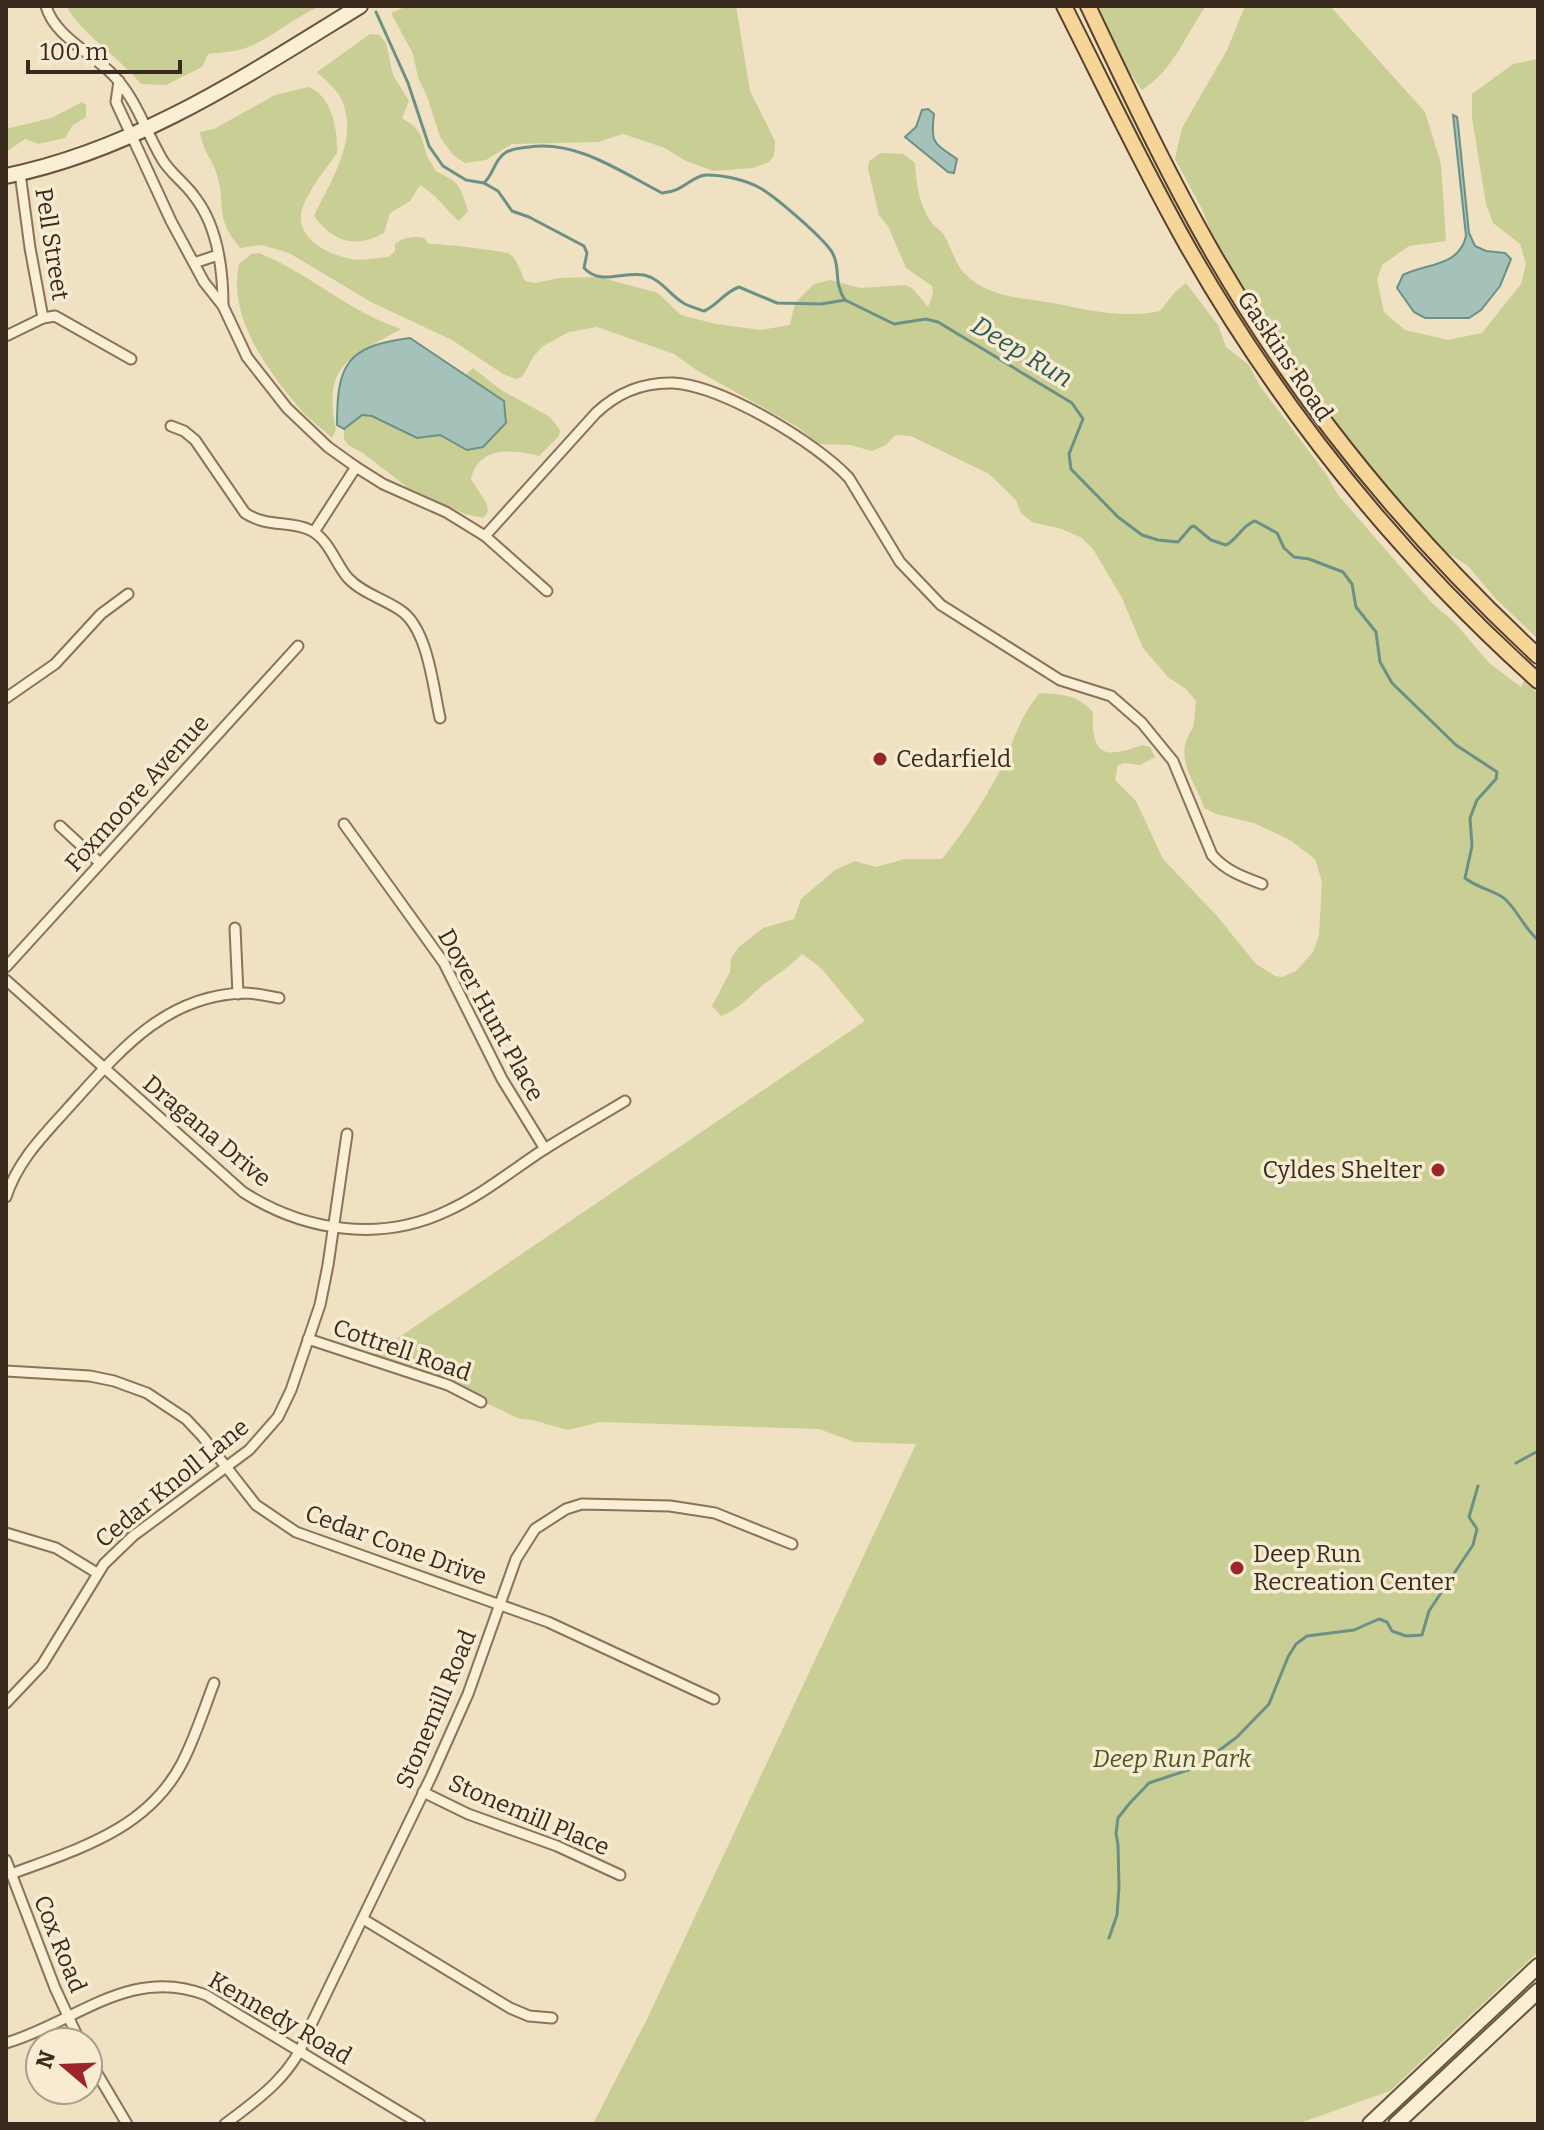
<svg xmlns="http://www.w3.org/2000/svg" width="1544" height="2130" viewBox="0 0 1544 2130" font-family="Bitter,serif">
	<rect width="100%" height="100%" fill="#f0e1c2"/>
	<!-- green -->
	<g fill="#c9ce95">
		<path d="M 66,6 L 321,6 C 296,16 277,34 253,45 C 239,52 223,52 208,54 L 202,67 L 166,85 L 141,84 C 120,58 81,33 66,6 Z"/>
		<path d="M 407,6 L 736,6 L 750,91 L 775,141 L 774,156 L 769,162 L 753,168 L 713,171 L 684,160 L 665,148 L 623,134 L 598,142 L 512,144 L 486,160 L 465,163 L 453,155 L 440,137 L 428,99 L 418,77 L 413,54 L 391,13 Z"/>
		<path d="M 1097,6 L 1206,6 C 1186,34 1173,71 1142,90 L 1108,42 Z"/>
		<path d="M 1245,6 L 1330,6 L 1425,112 L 1441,164 L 1446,241 L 1409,246 L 1382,265 L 1377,280 L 1384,312 L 1405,330 L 1448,340 L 1482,333 L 1521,284 L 1526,264 L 1520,244 L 1493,223 L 1486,204 L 1472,118 L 1472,94 L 1513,64 L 1538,59 L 1538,639 L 1496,599 L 1468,566 L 1440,548 L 1385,486 L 1330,418 L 1280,345 L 1215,243 L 1202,209 L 1175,159 L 1182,128 L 1227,50 Z"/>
		<path d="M 370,34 L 379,35 L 386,43 L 393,75 L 409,101 L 402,118 L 414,126 L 421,136 L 427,156 L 436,171 L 454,181 L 461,190 L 468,211 L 459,221 C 445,209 437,195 420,185 L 410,201 L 390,213 L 384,233 C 354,249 334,242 314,216 C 331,180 362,136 339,95 C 334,87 324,79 317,72 Z"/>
		<path d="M 308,87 C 332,95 338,131 337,153 C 326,169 310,188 303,206 C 292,237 326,254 351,259 C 363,261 377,258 389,257 L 395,251 L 395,244 C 404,237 414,236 424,238 L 429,244 C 437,243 506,251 510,254 C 517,259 521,273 525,281 L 535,283 L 559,278 L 599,277 L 658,293 L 681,315 L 716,324 L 761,330 L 790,325 L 795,303 L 814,284 L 830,280 L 860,288 L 905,285 L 912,288 L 928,307 L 933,293 L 932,286 L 906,268 L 888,226 L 879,215 L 868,169 L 869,161 L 881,153 L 903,154 L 915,163 C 916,182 919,205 931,222 C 935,227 940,230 944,235 C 951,247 955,263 964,273 C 992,301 1028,297 1063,305 C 1096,312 1126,318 1160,311 L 1175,292 L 1186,283 L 1218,325 L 1226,347 L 1249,365 L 1260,386 L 1326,474 L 1338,495 L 1432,603 L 1455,623 L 1489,663 L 1521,687 L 1524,681 L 1538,694 L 1538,1952 L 1390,2091 L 1297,2124 L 593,2124 L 647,2019 L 916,1444 L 854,1442 L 819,1429 L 600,1422 L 568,1430 L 532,1420 L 520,1419 L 409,1367 L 370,1357 L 865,1021 L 821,968 L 802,954 C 791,966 780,972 767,982 C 750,994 741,1009 721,1016 L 712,1006 L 730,972 L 731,958 L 739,947 L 763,928 L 794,919 L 801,899 L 835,870 L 855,861 L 876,867 L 905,859 L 942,859 C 963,833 982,804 997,776 C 1012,749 1019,715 1040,693 C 1064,695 1076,694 1093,712 C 1091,760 1107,757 1143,745 L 1150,747 L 1155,757 L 1140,765 L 1125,763 L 1118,765 L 1115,780 L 1136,801 L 1163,859 L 1217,916 L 1256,964 L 1275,976 L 1282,977 L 1296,971 L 1313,952 L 1319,935 L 1322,882 L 1315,859 L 1290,840 L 1254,823 L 1216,814 L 1204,808 C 1198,787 1181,769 1185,745 C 1186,739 1190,733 1193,727 C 1195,719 1195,709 1196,701 L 1186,689 L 1168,677 L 1143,648 L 1122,598 L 1093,549 L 1082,538 L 1062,529 L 1032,522 L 1021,513 L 1016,500 L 989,474 L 911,436 L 895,435 L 886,445 L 872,451 L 850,445 L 819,444 L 796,426 L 698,371 L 674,354 L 597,327 L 569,332 L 543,346 L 533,357 L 523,376 L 516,379 L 503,374 L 452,340 L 371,302 L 289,253 L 262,245 L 240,248 C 213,215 227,207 217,175 C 213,160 201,148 200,132 L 214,129 L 275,95 Z"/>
		<path d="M 82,102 L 86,105 L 86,117 L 72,126 L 65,138 L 38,144 L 25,139 L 6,152 L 6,129 L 51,118 Z"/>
		<path d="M 259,253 C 309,273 349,312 401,329 C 350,358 322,363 336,430 L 332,438 C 322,428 307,418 300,409 C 266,368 228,318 239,264 L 251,254 Z"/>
		<path d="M 473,368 L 501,390 L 550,417 L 560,430 L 559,436 L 539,456 C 513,449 478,446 471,479 L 487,504 L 488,512 L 483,518 L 465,514 L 407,487 L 363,453 L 348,445 L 344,439 L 344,429 L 362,415 L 372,416 L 417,438 L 440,435 L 467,450 L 504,401 L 465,375 Z"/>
	</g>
	<!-- water -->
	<g fill="#a4c2b9" stroke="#6b9186" stroke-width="2">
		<path d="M 928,109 L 934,114 C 930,144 934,143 957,159 L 954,173 L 948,172 L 905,137 L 916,127 L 922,110 Z"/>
		<path d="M 1453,115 L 1457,117 L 1458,124 L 1469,233 L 1475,246 L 1486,251 L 1505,253 L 1511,259 L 1500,286 L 1481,310 L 1469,318 L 1425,318 L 1414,312 L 1397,288 L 1403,275 C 1427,263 1459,267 1466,236 Z"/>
		<path d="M 410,338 L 504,401 L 506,423 L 483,447 L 467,450 L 440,435 L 417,438 L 372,416 L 362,415 L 344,429 L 337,425 C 337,365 346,346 410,338 Z"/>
	</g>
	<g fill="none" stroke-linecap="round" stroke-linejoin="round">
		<!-- stream -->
		<g stroke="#6b9186" stroke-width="3">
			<path d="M 376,12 L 408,83 L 429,146 L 443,166 L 466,180 L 484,183 L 498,191 L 512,211 L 529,217 L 584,246 L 587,253 L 584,268 C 601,286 622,271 644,275 C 662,279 670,296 685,304 C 691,307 698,309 704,311 C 718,305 723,293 739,287 L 777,303 L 821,304 L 845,300 L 894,324 L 926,319 L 938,322 L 1072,403 L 1083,419 L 1069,454 L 1071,469 L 1118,517 L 1142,535 L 1158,540 L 1178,542 L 1191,527 L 1194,526 L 1211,540 L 1226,545 C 1238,539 1242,525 1255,521 L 1277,533 L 1284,548 L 1294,557 L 1309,559 L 1343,572 L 1352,584 L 1356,607 L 1376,632 L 1380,662 L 1392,683 L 1456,745 L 1497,772 L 1496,779 L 1477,800 L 1470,818 L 1472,846 L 1465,878 C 1477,888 1496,891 1505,899 C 1518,911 1524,928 1538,940"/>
			<path d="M 484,183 C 494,174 494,160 505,153 C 512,148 521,148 529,147 C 577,140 621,172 662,193 C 684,192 692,175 707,175 C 724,175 746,180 760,188 C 775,196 827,241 833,254 C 841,270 833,282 845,300"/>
			<path d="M 1516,1463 L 1538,1451"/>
			<path d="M 1109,1938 L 1117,1915 L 1119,1887 L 1118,1845 L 1116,1833 L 1118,1818 L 1129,1804 L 1149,1783 L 1197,1767 L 1237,1737 L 1269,1704 L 1288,1657 L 1296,1644 L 1307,1636 L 1354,1630 L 1379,1619 L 1387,1622 L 1392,1631 L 1406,1636 L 1422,1635 L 1429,1611 L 1473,1545 L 1477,1529 L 1469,1517 L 1478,1486"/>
		</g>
		<defs>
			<g id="street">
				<path d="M 46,6 C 54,36 93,54 113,75 C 136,98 146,132 162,159 C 170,173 185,183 194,196 C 218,226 223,268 223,306"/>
				<path d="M 119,81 L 116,102 L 171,221 L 204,282 L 223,306 L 247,357 L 287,408 L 328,447 L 356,467 L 383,484 L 446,512 L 485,536 L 547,591"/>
				<path d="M 20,173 L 30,248 L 43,318"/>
				<path d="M 194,263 L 218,255"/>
				<path d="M 6,336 L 43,318 L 55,316 L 131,359"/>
				<path d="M 171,426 L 184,431 L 195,440 L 245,513 C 268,528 289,520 310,530 C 329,539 335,563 348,578 C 362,593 384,599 400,610 C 428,628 433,687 440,718"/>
				<path d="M 314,532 L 356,467"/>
				<path d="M 485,536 L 596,413 C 617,393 644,382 673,383 C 721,385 817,443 849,478 L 900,562 L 941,605 L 1060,680 L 1111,696 L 1142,723 L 1173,761 L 1212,855 C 1226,871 1243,877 1262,884"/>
				<path d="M 6,698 L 55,664 L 101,614 L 128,594"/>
				<path d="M 344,824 L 444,963 L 502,1079 L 545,1149"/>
				<path d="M 60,826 L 100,863"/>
				<path d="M 235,928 L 238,994"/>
				<path d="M 6,967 L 298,646"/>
				<path d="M 6,980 L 243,1192 C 304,1231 380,1243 447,1211 C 480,1196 510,1172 540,1152 C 568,1134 597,1118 625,1101"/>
				<path d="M 6,1197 C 18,1160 44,1135 69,1107 C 118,1053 163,996 243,993 C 255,993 268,996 279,998"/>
				<path d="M 308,1339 L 448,1385 L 481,1402"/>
				<path d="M 6,1371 L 90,1376 L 114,1381 L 147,1393 L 186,1419 L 202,1436 L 256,1505 L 296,1532 L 548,1622 L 714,1699"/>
				<path d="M 6,1533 L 56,1548 L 97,1573"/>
				<path d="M 6,1703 L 42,1665 L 104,1564 L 133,1536 L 249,1450 L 278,1417 L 291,1390 L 320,1305 L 328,1265 L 347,1134"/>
				<path d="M 423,1792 L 468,1814 L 557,1846 L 620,1875"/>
				<path d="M 6,1860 L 55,1988 L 80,2042"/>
				<path d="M 11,1874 C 78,1849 147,1830 182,1763 C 195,1738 204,1709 214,1683"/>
				<path d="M 363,1919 L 510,2008 L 529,2016 L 552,2018"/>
				<path d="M 6,2043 C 75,2023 130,1965 206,1995 L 420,2124"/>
				<path d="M 88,2058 L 127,2124"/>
				<path d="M 225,2124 C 259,2099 295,2073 308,2031 L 431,1777 L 468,1694 L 516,1559 L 535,1529 L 566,1509 L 582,1504 L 670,1506 L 715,1513 L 792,1544"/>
			</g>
			<g id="secondary">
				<path d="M 6,176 C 136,150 249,74 360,6"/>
				<path d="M 1370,2124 L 1538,1966"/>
				<path d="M 1396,2124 L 1538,1991"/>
			</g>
			<g id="primary">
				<path d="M 1064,6 C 1105,87 1144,170 1189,249 C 1281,410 1400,557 1538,681"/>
				<path d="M 1088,6 C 1128,90 1168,175 1214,255 C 1300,404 1412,539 1538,656"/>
			</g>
		</defs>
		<!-- street casing -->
		<use href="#street" stroke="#8b7258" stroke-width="13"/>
		<!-- secondary casing -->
		<use href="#secondary" stroke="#6c533b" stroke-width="18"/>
		<!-- primary casing -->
		<use href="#primary" stroke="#58402d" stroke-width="18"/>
		<!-- street -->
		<use href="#street" stroke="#faeed5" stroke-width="9"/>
		<!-- secondary -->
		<use href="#secondary" stroke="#faeed5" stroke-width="14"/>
		<!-- primary -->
		<use href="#primary" stroke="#f5d698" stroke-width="14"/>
	</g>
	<!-- markers -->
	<g fill="#9c2529" stroke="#f7ebd2" stroke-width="3">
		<circle cx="880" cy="759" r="8"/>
		<circle cx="1438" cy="1170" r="8"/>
		<circle cx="1237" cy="1568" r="8"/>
	</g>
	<g text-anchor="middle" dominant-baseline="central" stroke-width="7" stroke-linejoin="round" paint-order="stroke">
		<!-- street labels -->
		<g font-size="24" fill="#3a2a1d" stroke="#f7ebd2">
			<text transform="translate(52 244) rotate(81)">Pell Street</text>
			<text transform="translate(1285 356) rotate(56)">Gaskins Road</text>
			<text transform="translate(137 793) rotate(-48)">Foxmoore Avenue</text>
			<text transform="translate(491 1015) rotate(61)">Dover Hunt Place</text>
			<text transform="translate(207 1131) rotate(40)">Dragana Drive</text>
			<text transform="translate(402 1350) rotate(19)">Cottrell Road</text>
			<text transform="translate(172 1483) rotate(-39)">Cedar Knoll Lane</text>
			<text transform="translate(396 1545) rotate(20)">Cedar Cone Drive</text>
			<text transform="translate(436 1709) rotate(-67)">Stonemill Road</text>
			<text transform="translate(529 1815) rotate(23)">Stonemill Place</text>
			<text transform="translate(60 1944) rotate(68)">Cox Road</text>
			<text transform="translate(280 2018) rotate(30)">Kennedy Road</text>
		</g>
		<!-- poi labels -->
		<g font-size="24" fill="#3a2a1d" stroke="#f7ebd2" text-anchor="start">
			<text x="896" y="759">Cedarfield</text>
			<text x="1422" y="1170" text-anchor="end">Cyldes Shelter</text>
			<text x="1253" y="1554">Deep Run<tspan x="1253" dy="28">Recreation Center</tspan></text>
		</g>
		<!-- park labels -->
		<g font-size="24" font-style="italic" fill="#4b5723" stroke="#f7ebd2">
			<text x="1172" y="1759">Deep Run Park</text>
		</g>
		<!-- water labels -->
		<g font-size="26" font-style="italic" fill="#2c5a56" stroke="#f7ebd2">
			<text transform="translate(1022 352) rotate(31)">Deep Run</text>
		</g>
	</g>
	<!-- border -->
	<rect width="1544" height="2130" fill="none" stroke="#3a2a1d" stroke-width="16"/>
	<!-- north arrow -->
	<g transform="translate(64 2066) rotate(289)"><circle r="38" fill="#f7ebd2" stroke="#ab9e8a" stroke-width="2"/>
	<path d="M0-6L14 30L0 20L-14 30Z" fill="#9c2529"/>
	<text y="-12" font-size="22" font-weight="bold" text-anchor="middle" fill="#3a2a1d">N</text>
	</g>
	<!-- scale -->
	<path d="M28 60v12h152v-12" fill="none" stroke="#3a2a1d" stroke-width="4"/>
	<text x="40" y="60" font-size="24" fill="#3a2a1d" stroke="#f7ebd2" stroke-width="6" paint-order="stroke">100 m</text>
</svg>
